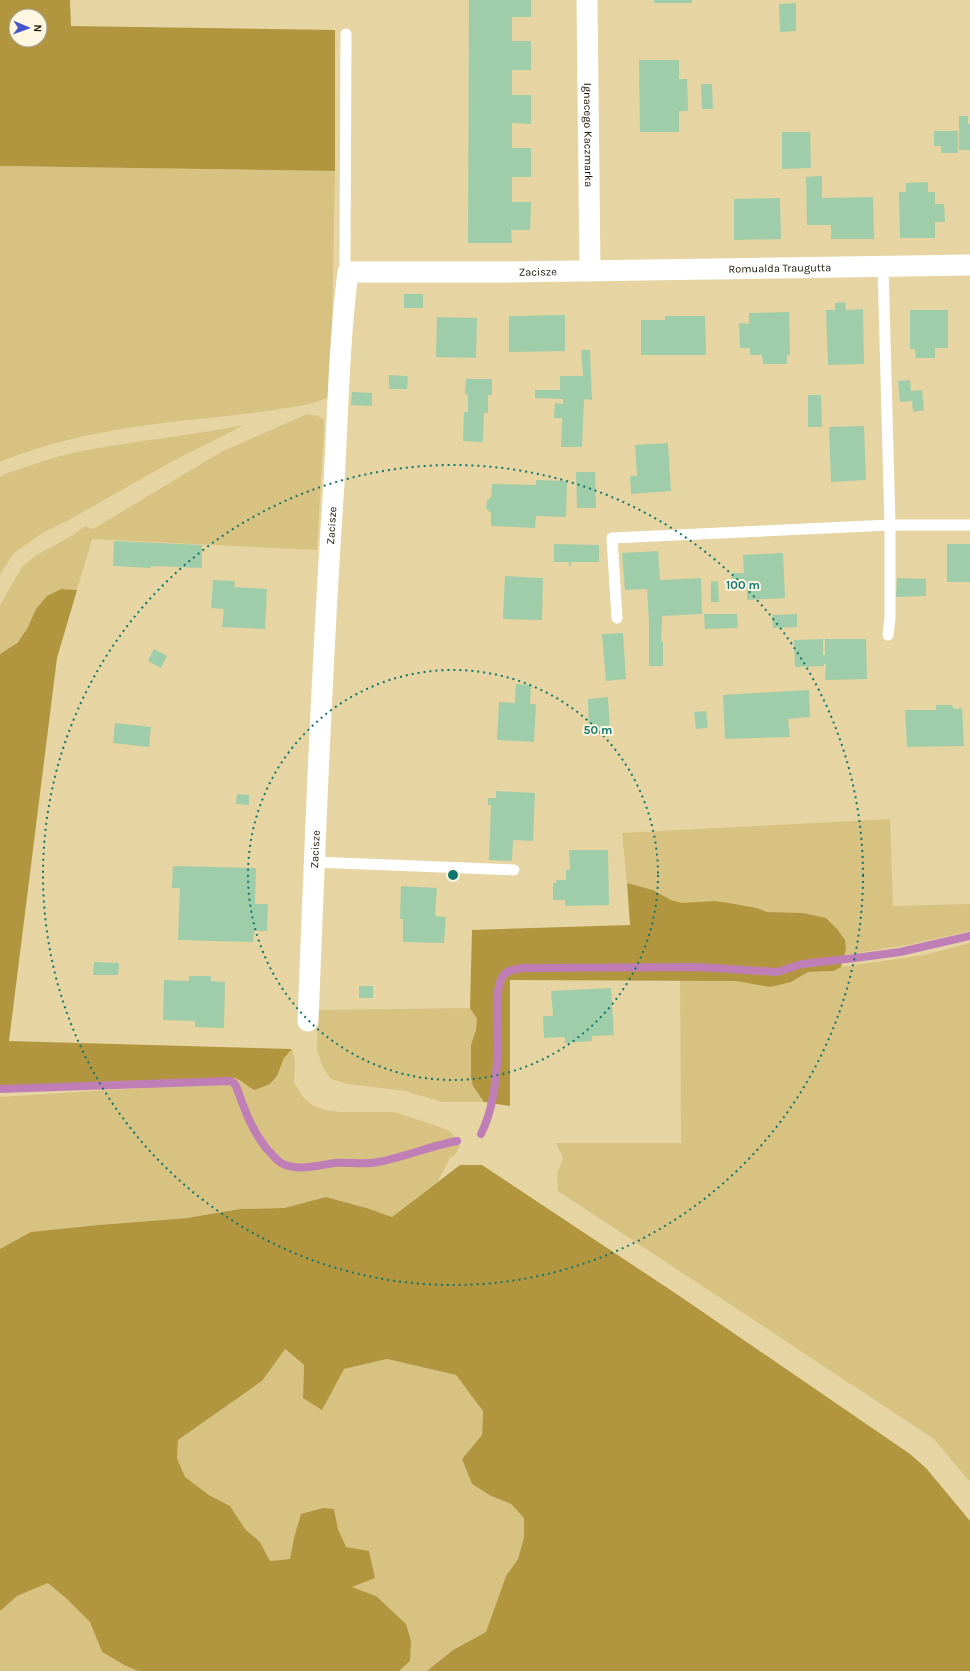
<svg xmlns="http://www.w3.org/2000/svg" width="970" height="1671" viewBox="0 0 970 1671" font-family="Karla,sans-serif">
	<rect width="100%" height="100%" fill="#e6d5a2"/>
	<!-- green -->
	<g fill="#d8c282">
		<path d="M 0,166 L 335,171 L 331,380 L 330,392 L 327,398 C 314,404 300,406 286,408 C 257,413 228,416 198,419 C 131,426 63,436 0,462 Z"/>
		<path d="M 307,414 L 318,416 L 324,420 L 324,428 L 317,550 L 92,539 L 77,590 L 61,589 L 36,609 L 27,629 L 16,643 L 0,654 L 0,605 L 22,567 L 35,556 L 73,535 L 85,526 L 93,529 L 221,452 Z"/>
		<path d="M 244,425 L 173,461 L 67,521 L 44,532 L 14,553 L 0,574 L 0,477 L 4,474 C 25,468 47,459 68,454 C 126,441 186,437 244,425 Z"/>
		<path d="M 890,819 L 893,906 L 970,904 L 970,931 L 907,945 L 845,955 L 846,950 L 813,915 L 767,912 L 757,908 L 729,903 L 715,901 L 682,904 L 671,900 L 653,890 L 627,883 L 622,833 Z"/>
		<path d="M 970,943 L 970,1482 L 934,1439 L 558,1191 L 557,1174 L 563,1158 L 556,1143 L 681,1143 L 680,980 L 736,981 L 748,983 L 808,972 L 833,971 L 841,967 L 924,955 Z"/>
		<path d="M 470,1008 L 477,1019 L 476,1030 L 471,1045 L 480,1094 L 484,1102 L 442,1102 L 405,1091 L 348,1084 L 331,1079 L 323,1068 L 317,1050 L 318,1010 Z"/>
		<path d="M 292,1049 L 295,1062 L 294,1082 L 303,1097 L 311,1104 L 324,1110 L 342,1112 L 394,1112 L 440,1127 L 449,1131 L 457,1139 C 430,1144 405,1156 377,1160 C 363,1162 349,1160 335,1162 C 319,1164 302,1169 287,1162 C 262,1151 244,1102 235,1078 C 243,1081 247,1087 255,1090 L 270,1084 L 277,1076 L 284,1058 Z"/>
		<path d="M 184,1084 L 225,1084 L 232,1086 L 243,1116 L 259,1144 L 271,1157 L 281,1166 L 292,1169 L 306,1170 L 335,1166 L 376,1165 L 460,1142 L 459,1148 L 455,1155 L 450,1158 L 438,1181 L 392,1217 L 370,1209 L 326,1197 L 284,1208 L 240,1209 L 187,1218 L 99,1225 L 0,1249 L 0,1097 L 140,1088 Z"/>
		<path d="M 284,1349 L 304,1365 L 303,1398 L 344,1369 L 387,1359 L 456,1375 L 483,1411 L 482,1435 L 462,1459 L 472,1484 L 491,1496 L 511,1504 L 524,1517 L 524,1537 L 518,1559 L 506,1576 L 486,1632 L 453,1650 L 427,1671 L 399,1671 L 410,1661 L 376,1596 L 352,1587 L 346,1547 L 338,1529 L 334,1509 L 302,1514 L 294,1538 L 290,1559 L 270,1561 L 260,1542 L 245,1529 L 230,1506 L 209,1495 L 185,1477 L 177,1458 L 178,1440 L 262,1381 Z"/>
		<path d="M 48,1583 L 68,1600 L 90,1622 L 102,1652 L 124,1665 L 138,1671 L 0,1671 L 0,1608 L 17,1596 Z"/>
	</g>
	<!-- forest -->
	<g fill="#b1963f" fill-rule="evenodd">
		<path d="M 0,0 L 70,0 L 71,26 L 335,30 L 335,171 L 0,166 ZM 16,16 L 40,16 L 40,40 L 16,40 Z"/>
		<path d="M 61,589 L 77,590 L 57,658 L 9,1041 L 292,1049 L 284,1058 L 277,1076 L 270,1084 L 255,1090 C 247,1087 243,1081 235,1078 L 0,1086 L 0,654 L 17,643 L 27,629 L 36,609 L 47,596 Z"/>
		<path d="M 627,883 L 653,890 L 671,900 L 682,903 L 715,901 L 729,903 L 757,908 L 767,912 L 803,913 L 826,918 L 838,930 L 845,940 L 846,950 L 841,967 L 834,971 L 808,972 L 791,982 L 770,987 L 736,981 L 510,980 L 510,1106 L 484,1102 L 473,1086 L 471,1078 L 471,1045 L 476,1030 L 477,1019 L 470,1008 L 472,930 L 630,925 Z"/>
		<path d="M 460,1165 L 482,1165 L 681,1297 L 910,1454 L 926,1468 L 970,1521 L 970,1671 L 427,1671 L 453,1650 L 486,1632 L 506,1576 L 518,1559 L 524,1537 L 524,1518 L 511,1504 L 491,1496 L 472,1484 L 462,1459 L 482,1435 L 483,1411 L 456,1375 L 387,1359 L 344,1369 L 322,1410 L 303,1398 L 304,1365 L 285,1349 L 262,1381 L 178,1440 L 177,1458 L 185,1477 L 209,1495 L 230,1506 L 245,1529 L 260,1542 L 270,1561 L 290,1559 L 294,1538 L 301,1514 L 323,1508 L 334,1509 L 338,1529 L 346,1547 L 369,1551 L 375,1578 L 352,1587 L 376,1596 L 406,1624 L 411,1641 L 410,1661 L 399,1671 L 138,1671 L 124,1665 L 102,1652 L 90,1622 L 68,1600 L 48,1583 L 17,1596 L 0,1611 L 0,1249 L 31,1232 L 99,1225 L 187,1218 L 240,1209 L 284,1208 L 326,1197 L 370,1209 L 392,1217 Z"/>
	</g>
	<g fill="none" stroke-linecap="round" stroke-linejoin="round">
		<!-- stream -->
		<g stroke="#c07eb7" stroke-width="8">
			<path d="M 0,1089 L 230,1081 L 234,1083 L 236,1086 C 245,1110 250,1127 266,1148 C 271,1153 275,1159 281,1163 C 298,1172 318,1165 335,1163 C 349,1162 364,1165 378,1162 C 405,1157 430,1146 457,1141"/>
			<path d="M 481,1134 C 494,1108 496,1079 498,1051 C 499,1034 493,988 503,976 C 507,970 516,969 522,968 L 698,967 L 777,972 L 802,964 L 855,958 L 900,952 L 970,936"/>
		</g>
	</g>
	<!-- building -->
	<g fill="#9fcda9">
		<path d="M 469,0 L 531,0 L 531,17 L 512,17 L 512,41 L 531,41 L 531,70 L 512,70 L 512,95 L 531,95 L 531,124 L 512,123 L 512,148 L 531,148 L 531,177 L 512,177 L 512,202 L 531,202 L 530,230 L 511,230 L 512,243 L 468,243 Z"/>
		<rect x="654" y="0" width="38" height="3"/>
		<path d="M 796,3 L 796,31 L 780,32 L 779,4 Z"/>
		<path d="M 639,60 L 679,60 L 679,79 L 687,79 L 688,111 L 679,111 L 679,132 L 640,132 Z"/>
		<path d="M 701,84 L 712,84 L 713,109 L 702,109 Z"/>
		<path d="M 959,116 L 968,116 L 968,124 L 970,124 L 970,150 L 959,150 Z"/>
		<path d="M 934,131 L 958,131 L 958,153 L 941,153 L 941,146 L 934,146 Z"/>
		<path d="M 782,132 L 810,132 L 811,168 L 782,169 Z"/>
		<path d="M 822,176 L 822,198 L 873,197 L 874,239 L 831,239 L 831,225 L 807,225 L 806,177 Z"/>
		<path d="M 928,182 L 928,192 L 935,192 L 935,204 L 944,204 L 945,222 L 935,222 L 935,238 L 900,238 L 899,192 L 906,192 L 906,183 Z"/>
		<path d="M 780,198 L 781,239 L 734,240 L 734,199 Z"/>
		<rect x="404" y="294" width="19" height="14"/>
		<path d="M 845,302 L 846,310 L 863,309 L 864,364 L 828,365 L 826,310 L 835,310 L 835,303 Z"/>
		<path d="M 910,310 L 948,310 L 948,348 L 935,348 L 935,358 L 916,358 L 915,349 L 910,349 Z"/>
		<path d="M 789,312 L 790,355 L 787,355 L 787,364 L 763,364 L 762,355 L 750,355 L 750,348 L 740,348 L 739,323 L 749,324 L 749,313 Z"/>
		<path d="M 565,315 L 565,351 L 509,352 L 509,316 Z"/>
		<path d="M 665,316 L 705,316 L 706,355 L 641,355 L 641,320 L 665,320 Z"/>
		<path d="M 437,317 L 477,318 L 476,358 L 436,357 Z"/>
		<path d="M 581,350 L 590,350 L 592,400 L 584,399 L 582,447 L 561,447 L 562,418 L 554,418 L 555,403 L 563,404 L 563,399 L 535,398 L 535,390 L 560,390 L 560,376 L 583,376 Z"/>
		<path d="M 389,375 L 408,376 L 407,389 L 389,389 Z"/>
		<path d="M 466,379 L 492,379 L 492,395 L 488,395 L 488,413 L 484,413 L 483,442 L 463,441 L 464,412 L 468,412 L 468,395 L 465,394 Z"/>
		<path d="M 910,380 L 911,391 L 922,390 L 924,410 L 913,412 L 912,401 L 900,402 L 898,381 Z"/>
		<path d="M 352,392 L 372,393 L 372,406 L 351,405 Z"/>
		<path d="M 808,395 L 821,395 L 822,427 L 808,427 Z"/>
		<path d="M 864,426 L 866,480 L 831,482 L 829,427 Z"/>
		<path d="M 668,443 L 671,491 L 631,494 L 630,476 L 637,476 L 635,445 Z"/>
		<path d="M 576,472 L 595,472 L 596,508 L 577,508 Z"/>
		<path d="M 536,480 L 567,481 L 566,517 L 536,516 L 535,528 L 491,526 L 491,513 L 486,508 L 487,501 L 491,497 L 492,484 L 536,485 Z"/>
		<path d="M 114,541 L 202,545 L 202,568 L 151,566 L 151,568 L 113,566 Z"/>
		<path d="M 554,544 L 599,545 L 599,562 L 571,562 L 571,566 L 569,566 L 569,562 L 554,562 Z"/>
		<rect x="947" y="544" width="23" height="38"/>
		<path d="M 658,551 L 660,580 L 701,578 L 702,614 L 662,616 L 661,642 L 663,642 L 663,666 L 649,666 L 649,623 L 647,589 L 625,590 L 622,553 Z"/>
		<path d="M 783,553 L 785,598 L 747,600 L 747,586 L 733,587 L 732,573 L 744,573 L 743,555 Z"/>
		<path d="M 505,576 L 543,578 L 542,620 L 503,619 Z"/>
		<path d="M 897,578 L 926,579 L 926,596 L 896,597 Z"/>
		<path d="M 213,580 L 235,581 L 234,587 L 267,589 L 265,629 L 222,627 L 224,609 L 211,608 Z"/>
		<path d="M 718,581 L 719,602 L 711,602 L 711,582 Z"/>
		<path d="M 704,614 L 737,614 L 738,628 L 705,629 Z"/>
		<path d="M 797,614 L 797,627 L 773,628 L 772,615 Z"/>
		<path d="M 623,633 L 626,679 L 606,681 L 602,634 Z"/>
		<path d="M 823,639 L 823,655 L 825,655 L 825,639 L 866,639 L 867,679 L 825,680 L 826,664 L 824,664 L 824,666 L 795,667 L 794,640 Z"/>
		<path d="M 154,649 L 167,656 L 161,668 L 148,661 Z"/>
		<path d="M 516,684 L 531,685 L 530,704 L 536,704 L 534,742 L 497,740 L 499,702 L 515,703 Z"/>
		<path d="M 809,690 L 810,717 L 788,719 L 790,737 L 725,739 L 723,695 Z"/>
		<path d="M 608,697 L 610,733 L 589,735 L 588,699 Z"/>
		<path d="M 936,705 L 952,705 L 954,709 L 962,708 L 964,746 L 907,747 L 905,710 L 936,710 Z"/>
		<path d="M 706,711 L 708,728 L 696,729 L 694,712 Z"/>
		<path d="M 115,723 L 151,727 L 149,747 L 113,743 Z"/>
		<path d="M 496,791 L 535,793 L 533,841 L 513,840 L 512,861 L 489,860 L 491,805 L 488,805 L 488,798 L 496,798 Z"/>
		<path d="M 237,794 L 249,795 L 249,805 L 236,804 Z"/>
		<path d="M 569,850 L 608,850 L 609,905 L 565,906 L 565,900 L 553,900 L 553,883 L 557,883 L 556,880 L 566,880 L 566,870 L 570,870 Z"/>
		<path d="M 173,866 L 256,868 L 255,904 L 268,904 L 267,931 L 254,931 L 253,942 L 178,940 L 180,888 L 172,888 Z"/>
		<path d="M 401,886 L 437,888 L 435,916 L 446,917 L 444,943 L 403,942 L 403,919 L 400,919 Z"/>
		<path d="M 94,962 L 119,963 L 118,975 L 93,975 Z"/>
		<path d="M 189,976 L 211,976 L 211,981 L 225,982 L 224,1028 L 195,1027 L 195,1021 L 163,1020 L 164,980 L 189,981 Z"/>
		<rect x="359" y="986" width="14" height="12"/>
		<path d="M 611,988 L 614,1035 L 592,1036 L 592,1041 L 565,1043 L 565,1037 L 544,1038 L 543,1016 L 553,1016 L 551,991 Z"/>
	</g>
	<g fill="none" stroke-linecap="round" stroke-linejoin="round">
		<!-- service -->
		<g stroke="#fff" stroke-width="11">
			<path d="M 346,34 L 345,263 L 348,272"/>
			<path d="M 883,266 L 890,525 L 890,618 L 888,635"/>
			<path d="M 617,618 L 612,538 L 890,525 L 970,525"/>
			<path d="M 314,862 L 514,870"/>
		</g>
		<!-- minor -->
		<g stroke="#fff" stroke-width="21">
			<path id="s1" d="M 587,0 L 590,271"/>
			<path id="s2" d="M 308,1021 C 315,842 322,662 334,483 C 338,412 339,342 348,272 L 509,272 L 970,265"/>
		</g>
	</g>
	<!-- distance rings -->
	<g fill="none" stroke="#0f766e" stroke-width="2" stroke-dasharray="2 4">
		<circle cx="453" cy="875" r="205"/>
		<circle cx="453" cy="875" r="410"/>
	</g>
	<g text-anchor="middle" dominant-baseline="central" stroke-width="4" stroke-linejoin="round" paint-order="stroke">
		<!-- street labels -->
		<g font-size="11" fill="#181201" stroke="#fef7e2">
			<text stroke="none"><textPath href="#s1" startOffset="135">Ignacego Kaczmarka</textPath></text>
			<text stroke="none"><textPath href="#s2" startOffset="1182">Romualda Traugutta</textPath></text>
			<text stroke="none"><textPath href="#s2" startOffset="940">Zacisze</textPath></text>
			<text stroke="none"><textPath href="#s2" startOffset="496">Zacisze</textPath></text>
			<text stroke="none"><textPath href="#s2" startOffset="172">Zacisze</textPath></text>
		</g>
	</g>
	<circle cx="453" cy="875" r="6" fill="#0f766e" stroke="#fef7e2" stroke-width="2"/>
	<g font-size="12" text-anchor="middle" font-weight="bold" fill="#0f766e" stroke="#fef7e2" stroke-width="4" stroke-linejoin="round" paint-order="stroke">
		<text x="743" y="589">100 m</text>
		<text x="598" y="734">50 m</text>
	</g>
	<!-- north arrow -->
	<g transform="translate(28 28) rotate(92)"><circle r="19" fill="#fef7e2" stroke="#a29b88"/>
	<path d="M0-3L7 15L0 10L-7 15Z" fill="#4456ca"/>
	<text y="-6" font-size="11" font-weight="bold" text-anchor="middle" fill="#181201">N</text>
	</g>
</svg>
